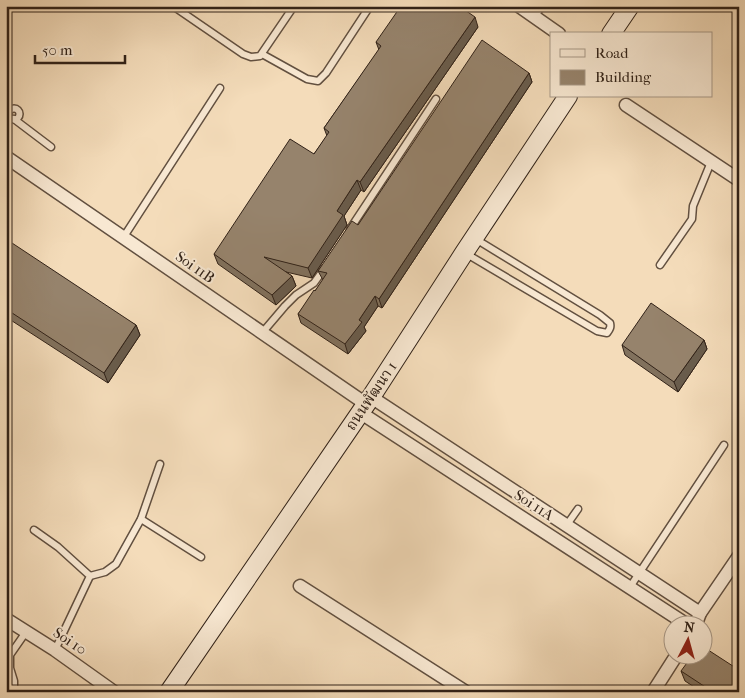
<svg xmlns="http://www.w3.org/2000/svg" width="745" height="698" viewBox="0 0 745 698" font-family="'IM FELL French Canon','Noto Serif Thai',serif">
	<rect width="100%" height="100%" fill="#f4dcba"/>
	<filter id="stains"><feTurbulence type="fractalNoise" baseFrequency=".004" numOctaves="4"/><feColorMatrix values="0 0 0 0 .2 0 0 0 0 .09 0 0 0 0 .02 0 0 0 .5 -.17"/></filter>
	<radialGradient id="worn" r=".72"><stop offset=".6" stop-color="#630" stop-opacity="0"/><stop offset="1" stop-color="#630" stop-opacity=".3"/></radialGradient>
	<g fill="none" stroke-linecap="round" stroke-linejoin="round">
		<defs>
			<g id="lane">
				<path d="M 173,6 L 243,54 L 251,57 L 260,56 L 294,6"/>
				<path d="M 535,17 L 541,6"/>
				<path d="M 262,54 L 307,79 L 318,81 L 326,73 L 370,6"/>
				<circle cx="14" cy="114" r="5.5"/>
				<path d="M 14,119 L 51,147"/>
				<path d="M 350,229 L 436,99"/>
				<path d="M 123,238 L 220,88"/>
				<path d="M 465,253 L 597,331 L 607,333 C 610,329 611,327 610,323 L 600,315 L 474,238"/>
				<path d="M 660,265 L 692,219 L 693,206 L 711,162"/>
				<path d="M 262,333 L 285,306 L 296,295 L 314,283 L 324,269"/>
				<path d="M 141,519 L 201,557"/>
				<path d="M 566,526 L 578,509"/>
				<path d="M 34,530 L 58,547 L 90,576 L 55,650"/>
				<path d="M 90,576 L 105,572 L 116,564 L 141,519 L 160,464"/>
				<path d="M 630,587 L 724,445"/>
				<path d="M 14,692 L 14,681 L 10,668 L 10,655 L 26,632"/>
			</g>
			<g id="street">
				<path d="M 519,6 L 559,34"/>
				<path d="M 626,105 L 739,180"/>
				<path d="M 6,157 L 366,404"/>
				<path d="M 371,397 L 700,613"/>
				<path d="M 361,413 L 689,626"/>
				<path d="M 300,586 L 466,692"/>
				<path d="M 6,619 L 55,650 L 114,692"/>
				<path d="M 697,621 L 700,613 L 739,556"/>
				<path d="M 653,692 L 676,656"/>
			</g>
			<g id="secondary">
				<path d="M 611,34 L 630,6"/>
				<path d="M 169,692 L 371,397 L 464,253 L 568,96"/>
			</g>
		</defs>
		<!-- lane casing -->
		<use href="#lane" stroke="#625040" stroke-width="9"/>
		<!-- street casing -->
		<use href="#street" stroke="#625040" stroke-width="15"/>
		<!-- secondary casing -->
		<use href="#secondary" stroke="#312218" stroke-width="20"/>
		<!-- lane -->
		<use href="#lane" stroke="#f8e8d2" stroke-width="6"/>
		<!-- street -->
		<use href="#street" stroke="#f8e8d2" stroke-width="12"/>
		<!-- secondary -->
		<use href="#secondary" stroke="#f8e8d2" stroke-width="18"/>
	</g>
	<!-- wall -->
	<g fill="#81715d" stroke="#312218">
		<path d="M 478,27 L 364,192 L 361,190 L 344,216 L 347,225 L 312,278 L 286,272 L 292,276 L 296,286 L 276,305 L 218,264 L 214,254 L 314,154 L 327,136 L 324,128 L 379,50 L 376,42 Z"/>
		<path d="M 529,73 L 532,82 L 382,308 L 378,306 L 364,327 L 366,331 L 348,354 L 301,323 L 298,314 L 315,291 L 323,280 L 318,271 L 358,225 Z"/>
		<path d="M 6,252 L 136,325 L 140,335 L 108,383 L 6,317 Z"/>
		<path d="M 704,340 L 707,349 L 678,392 L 625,355 L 622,345 Z"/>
		<path d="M 681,671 L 739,692 L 702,692 L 685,681 Z"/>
	</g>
	<!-- shaded-wall -->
	<g fill="#695c4c" stroke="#312218">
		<path d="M 475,17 L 478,27 L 364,192 L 360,182 Z"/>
		<path d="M 529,73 L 532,82 L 382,308 L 379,299 Z"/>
		<path d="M 357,180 L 361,190 L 344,216 L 347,225 L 312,278 L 308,268 L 337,211 Z"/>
		<path d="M 292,276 L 296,286 L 276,305 L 272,295 Z"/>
		<path d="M 375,296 L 378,306 L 364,327 L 366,331 L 348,354 L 345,344 L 359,320 Z"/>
		<path d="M 136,325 L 140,335 L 108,383 L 104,373 Z"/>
		<path d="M 704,340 L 707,349 L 678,392 L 674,382 Z"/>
	</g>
	<!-- building -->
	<g fill="#96836c" stroke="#312218">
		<path d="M 401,6 L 459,6 L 475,17 L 360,182 L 357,180 L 337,211 L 343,215 L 308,268 L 264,257 L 292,276 L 272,295 L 214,254 L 290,139 L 314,154 L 329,132 L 324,128 L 381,46 L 376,42 Z"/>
		<path d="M 482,40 L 529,73 L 379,299 L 375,296 L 359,320 L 362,322 L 345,344 L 298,314 L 314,290 L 315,291 L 327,273 L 318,271 L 352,221 L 358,225 Z"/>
		<path d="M 12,243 L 136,325 L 104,373 L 6,309 L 6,252 Z"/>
		<path d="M 651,303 L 704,340 L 674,382 L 622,345 Z"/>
		<path d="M 702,646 L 739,670 L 739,692 L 713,692 L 681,671 L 692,656 L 702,656 Z"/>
	</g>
	<g text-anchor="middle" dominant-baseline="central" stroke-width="4" stroke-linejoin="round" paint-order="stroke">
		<!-- street labels -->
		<g font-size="15" fill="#312218" stroke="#f8e8d2">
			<text transform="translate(195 267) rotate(35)">Soi 11B</text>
			<text transform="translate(371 396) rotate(-56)">ถนนพัฒนา 1</text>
			<text transform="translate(534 505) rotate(33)">Soi 11A</text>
			<text transform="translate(70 641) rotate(34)">Soi 10</text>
		</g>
	</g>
	<!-- margin -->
	<rect width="745" height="698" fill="none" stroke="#f4dcba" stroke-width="25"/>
	<rect x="8" y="8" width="730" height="683" fill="none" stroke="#312218" stroke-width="2.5"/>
	<rect x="12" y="12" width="720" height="673" fill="none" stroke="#312218"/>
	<!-- legend -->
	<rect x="550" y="32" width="162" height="65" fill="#f8e8d2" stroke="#a89988"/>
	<rect x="560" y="49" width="25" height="8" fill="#f8e8d2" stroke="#a89988"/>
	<text x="595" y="58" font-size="15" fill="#312218">Road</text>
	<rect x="560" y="70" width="25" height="15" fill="#96836c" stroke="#a89988"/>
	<text x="595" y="82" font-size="15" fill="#312218">Building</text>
	<!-- north arrow -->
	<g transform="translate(688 640) rotate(6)"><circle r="24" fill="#f8e8d2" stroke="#a89988"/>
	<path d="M0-4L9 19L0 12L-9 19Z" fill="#8f2418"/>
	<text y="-8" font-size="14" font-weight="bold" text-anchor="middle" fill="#312218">N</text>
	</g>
	<!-- scale -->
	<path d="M35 55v8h90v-8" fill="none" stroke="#312218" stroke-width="2.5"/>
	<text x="42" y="55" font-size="15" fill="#312218" stroke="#f8e8d2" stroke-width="4" paint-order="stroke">50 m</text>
	<rect width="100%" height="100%" filter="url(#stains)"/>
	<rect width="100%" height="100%" fill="url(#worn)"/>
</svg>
